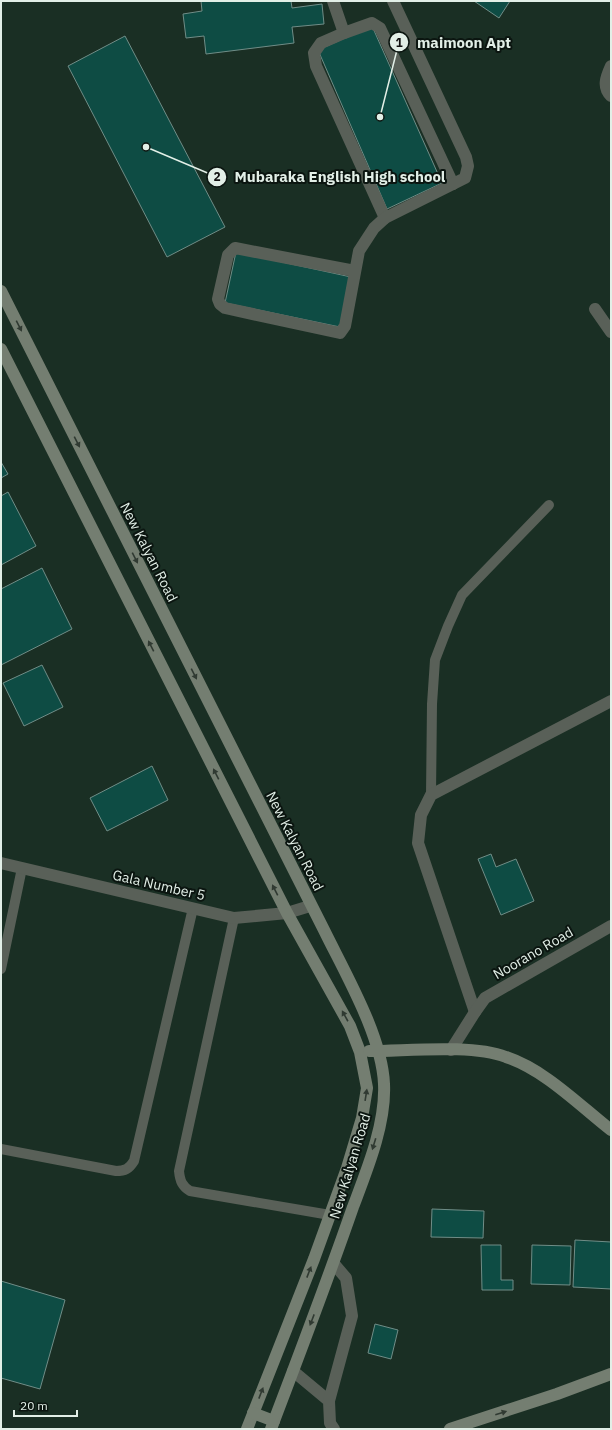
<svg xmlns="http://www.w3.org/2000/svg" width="612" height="1430" viewBox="0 0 612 1430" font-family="'IBM Plex Sans',sans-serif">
	<rect width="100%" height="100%" fill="#1a2f24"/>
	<!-- building -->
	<g fill="#0e4c44" stroke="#708d87">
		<path d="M 201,1 L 291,1 L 292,8 L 322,4 L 324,24 L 292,27 L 294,43 L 206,54 L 204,36 L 186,38 L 183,14 L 202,11 Z"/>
		<path d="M 474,1 L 510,1 L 499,18 Z"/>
		<path d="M 372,26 L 442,183 L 387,209 L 318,50 Z"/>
		<path d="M 125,36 L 225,227 L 167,257 L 68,66 Z"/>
		<path d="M 236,252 L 351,277 L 340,327 L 225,303 Z"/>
		<path d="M 1,462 L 8,474 L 1,478 Z"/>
		<path d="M 8,492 L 36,546 L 1,565 L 1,496 Z"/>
		<path d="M 42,568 L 72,629 L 1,665 L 1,589 Z"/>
		<path d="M 42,665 L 63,707 L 24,726 L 3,683 Z"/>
		<path d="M 152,766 L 168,800 L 107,831 L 90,798 Z"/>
		<path d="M 491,854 L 496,867 L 516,859 L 534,901 L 501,915 L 478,859 Z"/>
		<path d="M 432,1209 L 484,1211 L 483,1238 L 431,1237 Z"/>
		<path d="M 575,1240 L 611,1242 L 611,1289 L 573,1287 Z"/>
		<path d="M 481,1245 L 501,1245 L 501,1280 L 513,1280 L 513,1290 L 482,1290 Z"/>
		<path d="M 532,1245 L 571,1246 L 570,1285 L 531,1284 Z"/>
		<path d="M 1,1281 L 65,1300 L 40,1389 L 1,1378 Z"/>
		<path d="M 375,1324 L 398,1330 L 391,1359 L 368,1353 Z"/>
	</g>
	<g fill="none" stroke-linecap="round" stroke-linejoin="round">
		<!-- lane -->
		<g stroke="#596058" stroke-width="10">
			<path d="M 431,795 L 432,704 L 435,660 L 448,626 L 462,595 L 549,505"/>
			<path d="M 234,918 L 179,1171 C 180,1181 182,1186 190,1191 L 330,1215"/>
			<path d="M 1,969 L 22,868"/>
			<path d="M 1,1149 L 116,1171 C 125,1171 129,1169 134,1161 L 193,908"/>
		</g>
		<!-- street -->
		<g stroke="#596058" stroke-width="12">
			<path d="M 333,1 L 344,33"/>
			<path d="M 611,66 C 606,77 602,87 611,96"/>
			<path d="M 385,218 L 316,66 L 314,53 L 321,43 L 344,33 L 372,23 L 380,28 L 453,184"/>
			<path d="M 355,271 L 235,248 L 228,255 L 218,299 L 220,304 L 225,308 L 340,333 L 345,326 L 359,251 L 374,228 L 385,218 L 465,178 L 468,166 L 466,157 L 393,1"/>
			<path d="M 595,309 L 611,332"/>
			<path d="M 1,863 L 234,918 L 287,913 L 310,906"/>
			<path d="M 475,1012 L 418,843 L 421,815 L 431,795 L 611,701"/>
			<path d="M 451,1050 L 475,1012 L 485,998 L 611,926"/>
			<path d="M 293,1371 L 329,1401 L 330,1423 L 334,1429"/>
			<path d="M 329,1401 L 352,1316 L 346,1278 L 334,1264"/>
		</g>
		<!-- secondary -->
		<g stroke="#747e71" stroke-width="12">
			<path d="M 1,291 L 324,930 C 345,973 382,1036 384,1084 C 386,1124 367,1170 353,1207 C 327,1282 299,1355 271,1429"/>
			<path d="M 1,349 L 287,913 L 350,1026 L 360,1052 L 367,1088 L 362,1118 L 347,1168 L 314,1259 L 247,1429"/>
			<path d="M 369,1051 C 408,1051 471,1044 506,1057 C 545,1070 579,1105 611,1130"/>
			<path d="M 253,1413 L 274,1421"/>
			<path d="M 450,1429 L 557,1394 L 611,1374"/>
		</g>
	</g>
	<!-- one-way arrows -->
	<defs><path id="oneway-solid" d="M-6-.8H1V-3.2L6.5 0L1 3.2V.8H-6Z"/></defs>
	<g fill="#303a32">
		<use href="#oneway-solid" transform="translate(19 326) rotate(63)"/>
		<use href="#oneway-solid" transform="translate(77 442) rotate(63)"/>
		<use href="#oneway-solid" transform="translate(135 558) rotate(63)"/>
		<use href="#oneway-solid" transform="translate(151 646) rotate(-117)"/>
		<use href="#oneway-solid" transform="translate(194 674) rotate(63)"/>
		<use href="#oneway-solid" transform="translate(216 774) rotate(-117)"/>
		<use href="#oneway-solid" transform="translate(275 890) rotate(-117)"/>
		<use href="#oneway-solid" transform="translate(345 1016) rotate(-119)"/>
		<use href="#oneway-solid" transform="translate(366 1095) rotate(-81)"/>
		<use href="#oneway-solid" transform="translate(374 1144) rotate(107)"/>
		<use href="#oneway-solid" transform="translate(309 1272) rotate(-69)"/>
		<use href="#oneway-solid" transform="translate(312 1320) rotate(111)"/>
		<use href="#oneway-solid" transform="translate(261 1393) rotate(-69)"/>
		<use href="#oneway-solid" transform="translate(501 1413) rotate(-18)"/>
	</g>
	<g text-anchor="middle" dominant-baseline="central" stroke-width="4" stroke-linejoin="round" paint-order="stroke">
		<!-- street labels -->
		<g font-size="14" fill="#e2efe7" stroke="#0b1510">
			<text transform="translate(149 552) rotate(63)">New Kalyan Road</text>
			<text transform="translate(295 841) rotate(63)">New Kalyan Road</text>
			<text transform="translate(159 885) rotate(13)">Gala Number 5</text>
			<text transform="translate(533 953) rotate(-30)">Noorano Road</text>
			<text transform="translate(350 1166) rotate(-73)">New Kalyan Road</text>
		</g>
	</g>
	<!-- callouts -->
	<path fill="none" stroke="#e2efe7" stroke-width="1.5" d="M380 117L399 42M146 147L217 177"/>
	<g fill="#e2efe7" stroke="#0b1510" stroke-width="1.5">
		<circle cx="380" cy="117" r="4"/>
		<circle cx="146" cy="147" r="4"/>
		<circle cx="399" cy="42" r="10"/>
		<circle cx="217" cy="177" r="10"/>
	</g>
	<g font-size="12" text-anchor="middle" font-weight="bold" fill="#111">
		<text x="399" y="47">1</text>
		<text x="217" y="181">2</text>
	</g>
	<g font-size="15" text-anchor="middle" font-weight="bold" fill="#e2efe7" stroke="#0b1510" stroke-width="4" stroke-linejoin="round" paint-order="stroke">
		<text x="464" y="48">maimoon Apt</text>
		<text x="340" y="182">Mubaraka English High school</text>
	</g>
	<!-- border -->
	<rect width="612" height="1430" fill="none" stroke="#e2efe7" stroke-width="4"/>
	<!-- scale -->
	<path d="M14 1410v6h63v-6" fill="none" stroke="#e2efe7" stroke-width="2"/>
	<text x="20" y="1410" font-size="12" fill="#e2efe7" stroke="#0b1510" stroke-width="3" paint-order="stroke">20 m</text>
</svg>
